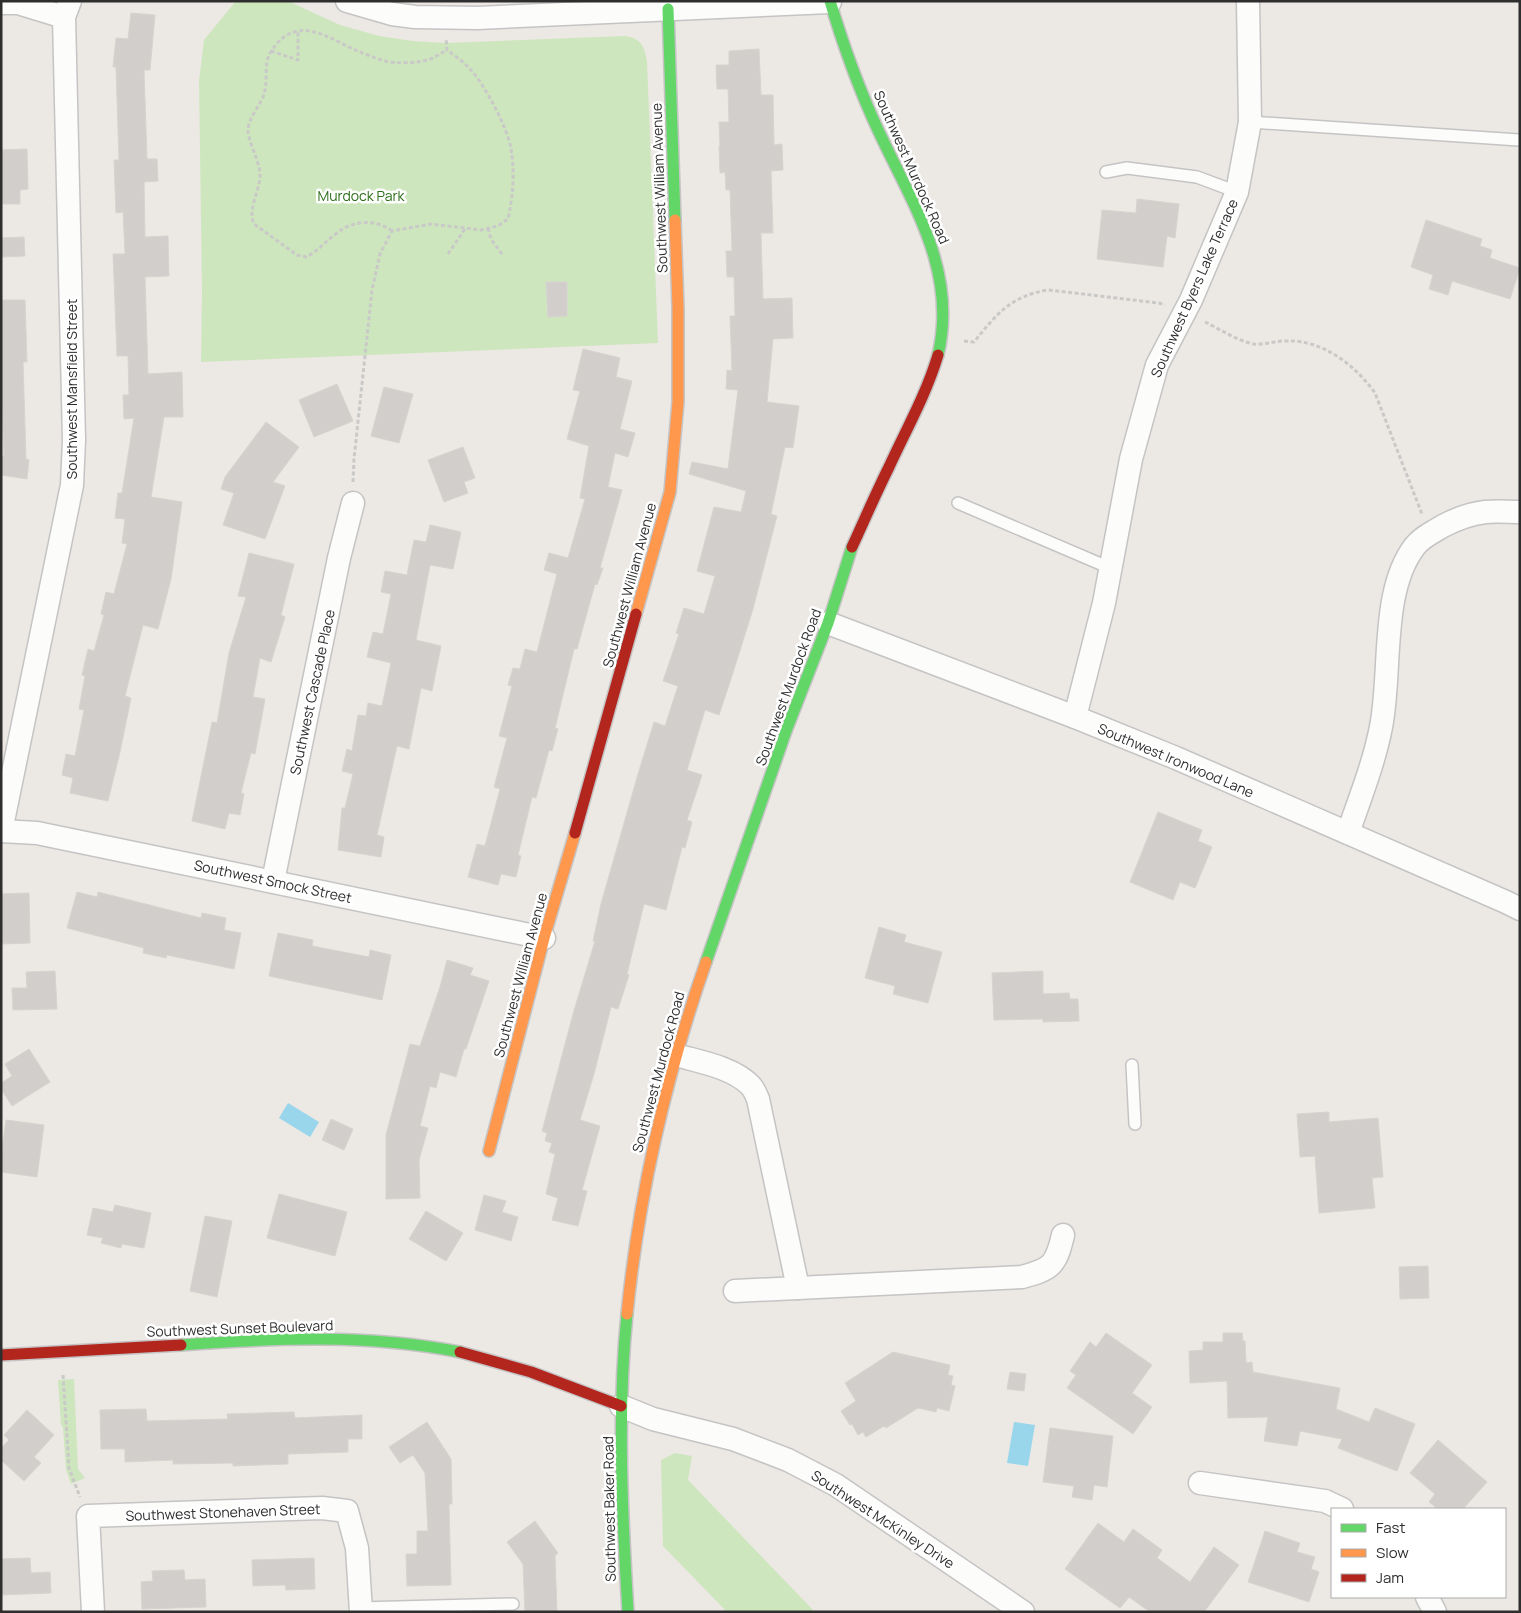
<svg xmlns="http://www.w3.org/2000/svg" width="1521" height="1613" viewBox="0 0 1521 1613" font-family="Manrope,sans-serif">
	<rect width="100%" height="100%" fill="#ece8e4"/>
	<!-- green -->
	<g fill="#cee6be">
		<path d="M 236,1 L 288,1 L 340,25 L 379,36 L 413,41 L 446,43 L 625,36 C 641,38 644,46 647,61 L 658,343 L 201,362 L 202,291 L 199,81 L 204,40 Z"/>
		<path d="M 74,1379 L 78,1469 L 85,1478 L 71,1484 L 66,1469 L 63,1427 L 61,1425 L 58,1380 Z"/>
		<path d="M 675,1453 L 692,1456 L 688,1480 L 815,1612 L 727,1612 L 663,1546 L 661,1460 Z"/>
	</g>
	<!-- water -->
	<g fill="#99d6ec">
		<path d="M 288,1103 L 319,1122 L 310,1137 L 279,1118 Z"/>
		<path d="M 1014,1422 L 1035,1425 L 1028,1466 L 1007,1463 Z"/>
	</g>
	<!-- building -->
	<g fill="#d1cecb" stroke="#d7d4d0">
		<path d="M 131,13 L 155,15 L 150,70 L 144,70 L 147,159 L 157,159 L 158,181 L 144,182 L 145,237 L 168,236 L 169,276 L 145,277 L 148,374 L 182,372 L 183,417 L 164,417 L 151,497 L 182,502 L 171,579 L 158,629 L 143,625 L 125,696 L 131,698 L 120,752 L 108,801 L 70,793 L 73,778 L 62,775 L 66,754 L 75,756 L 84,710 L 79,709 L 85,676 L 82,675 L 88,649 L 94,651 L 104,615 L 101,614 L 106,592 L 114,594 L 127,544 L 122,543 L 125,519 L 115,518 L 118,493 L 122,493 L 134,418 L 124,419 L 123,395 L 129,395 L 128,356 L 117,356 L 113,254 L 125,254 L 123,212 L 116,213 L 114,160 L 119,160 L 116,67 L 113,67 L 116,38 L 128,39 Z"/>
		<path d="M 759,49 L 761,95 L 773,95 L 774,145 L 782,144 L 783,170 L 771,171 L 773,233 L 761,233 L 763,299 L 792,298 L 793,338 L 773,339 L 767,402 L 799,406 L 793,448 L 785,447 L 771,514 L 777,516 L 753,609 L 731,679 L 719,715 L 705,710 L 687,770 L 702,775 L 687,820 L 692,822 L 685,848 L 682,847 L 666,910 L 644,904 L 627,974 L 629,975 L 618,1009 L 611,1007 L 594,1074 L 580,1120 L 600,1126 L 582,1190 L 587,1191 L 578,1226 L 552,1220 L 558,1198 L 546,1194 L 555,1154 L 549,1152 L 552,1143 L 545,1141 L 547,1133 L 542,1131 L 573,1014 L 595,941 L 593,941 L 601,904 L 638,774 L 654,722 L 665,726 L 678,686 L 663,681 L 679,634 L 676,633 L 684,608 L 704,614 L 715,576 L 697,571 L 714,507 L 741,512 L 746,491 L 689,474 L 692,462 L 728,469 L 738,390 L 726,389 L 727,370 L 732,371 L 730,316 L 735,316 L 734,277 L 727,277 L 726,251 L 732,251 L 730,190 L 726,190 L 725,172 L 720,173 L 719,146 L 720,146 L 719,122 L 729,122 L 728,89 L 717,89 L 716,65 L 729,65 L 729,51 Z"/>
		<path d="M 27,149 L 28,189 L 20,190 L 20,204 L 1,204 L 1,150 Z"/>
		<path d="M 1137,199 L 1179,204 L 1175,238 L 1167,236 L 1163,267 L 1097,259 L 1102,210 L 1136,213 Z"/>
		<path d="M 1426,220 L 1482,239 L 1480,246 L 1492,250 L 1490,258 L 1520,268 L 1510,299 L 1452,281 L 1448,295 L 1429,289 L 1433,275 L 1411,267 Z"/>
		<path d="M 24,237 L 25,256 L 1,257 L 1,238 Z"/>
		<path d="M 546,282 L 567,282 L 567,316 L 548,317 Z"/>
		<path d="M 1,300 L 25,300 L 27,362 L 23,362 L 26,459 L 29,460 L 27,479 L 1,475 L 1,455 L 4,456 L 1,386 Z"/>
		<path d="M 583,349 L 620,358 L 616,377 L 632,381 L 620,429 L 635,433 L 628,457 L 615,453 L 608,487 L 622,490 L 600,568 L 603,568 L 597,585 L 595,584 L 577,649 L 574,649 L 555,728 L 558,729 L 552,751 L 549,750 L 536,798 L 532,797 L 518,855 L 521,856 L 516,877 L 501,874 L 498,885 L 468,877 L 477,844 L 485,846 L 500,789 L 494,787 L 507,738 L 499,736 L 512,686 L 508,685 L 513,668 L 520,669 L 525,649 L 537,652 L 557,574 L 544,570 L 549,553 L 568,558 L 585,499 L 580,498 L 589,446 L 567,439 L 580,391 L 573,390 Z"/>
		<path d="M 337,384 L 353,421 L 314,437 L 299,400 Z"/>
		<path d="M 384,387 L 413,394 L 399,443 L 371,436 Z"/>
		<path d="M 266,422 L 299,447 L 273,482 L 285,486 L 265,539 L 223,525 L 234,493 L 221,489 L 225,477 Z"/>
		<path d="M 463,447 L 475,478 L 464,482 L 468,493 L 444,502 L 428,460 Z"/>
		<path d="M 430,525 L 461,532 L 453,569 L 430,565 L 416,640 L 441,646 L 432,691 L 421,688 L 409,749 L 397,746 L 377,835 L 384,837 L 381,857 L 338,850 L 342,808 L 345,808 L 353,774 L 342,771 L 347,749 L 352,751 L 358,715 L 366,716 L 368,703 L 382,706 L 391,663 L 367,657 L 373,632 L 383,634 L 391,594 L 381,592 L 385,571 L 407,575 L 414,540 L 426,542 Z"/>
		<path d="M 249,553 L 294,564 L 281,615 L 285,617 L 271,662 L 260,658 L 253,697 L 265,699 L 255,754 L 251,753 L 241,793 L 244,794 L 240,815 L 229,813 L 225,829 L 192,821 L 212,722 L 217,723 L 229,653 L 246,597 L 238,596 Z"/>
		<path d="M 1158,812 L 1202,830 L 1198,841 L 1212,847 L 1195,888 L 1180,882 L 1173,900 L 1130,882 Z"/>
		<path d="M 77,892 L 97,897 L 98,892 L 201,918 L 202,913 L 226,918 L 224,930 L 241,933 L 234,969 L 167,955 L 166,958 L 143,953 L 144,948 L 67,928 Z"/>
		<path d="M 29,893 L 30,943 L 1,944 L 1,894 Z"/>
		<path d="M 879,927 L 906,935 L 904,942 L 942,952 L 928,1003 L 893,994 L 895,986 L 865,978 Z"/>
		<path d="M 278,933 L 313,940 L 312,946 L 369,957 L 370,950 L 391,955 L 382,1000 L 269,976 Z"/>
		<path d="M 447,960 L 473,968 L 470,975 L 489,981 L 466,1049 L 464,1049 L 456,1077 L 440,1072 L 436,1088 L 430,1086 L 420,1126 L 428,1128 L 419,1160 L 420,1198 L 386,1199 L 386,1135 L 410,1044 L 420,1046 L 440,987 Z"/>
		<path d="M 55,971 L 57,1009 L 13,1010 L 12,988 L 27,988 L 26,972 Z"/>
		<path d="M 1043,971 L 1043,994 L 1069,993 L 1070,999 L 1078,999 L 1079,1021 L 1043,1022 L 1043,1019 L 994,1020 L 992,973 Z"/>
		<path d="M 29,1049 L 50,1082 L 12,1106 L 1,1089 L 1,1083 L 12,1076 L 5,1064 Z"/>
		<path d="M 1329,1112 L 1329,1122 L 1378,1118 L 1383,1177 L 1372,1178 L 1375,1208 L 1319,1213 L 1315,1156 L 1300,1157 L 1297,1114 Z"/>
		<path d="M 331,1119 L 353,1129 L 344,1150 L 322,1140 Z"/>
		<path d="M 6,1120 L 44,1125 L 37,1177 L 1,1172 L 1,1157 Z"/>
		<path d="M 279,1194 L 347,1212 L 335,1256 L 267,1238 Z"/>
		<path d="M 484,1195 L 506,1201 L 502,1212 L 518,1217 L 511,1241 L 475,1230 Z"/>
		<path d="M 115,1205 L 151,1213 L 144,1248 L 122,1244 L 121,1248 L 101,1243 L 103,1238 L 87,1235 L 93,1208 L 113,1212 Z"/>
		<path d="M 426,1211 L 463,1233 L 446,1261 L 409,1239 Z"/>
		<path d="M 205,1216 L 232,1221 L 217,1297 L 190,1291 Z"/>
		<path d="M 1428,1266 L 1429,1298 L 1400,1299 L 1399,1267 Z"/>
		<path d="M 1106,1333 L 1152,1365 L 1132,1393 L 1152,1407 L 1133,1434 L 1067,1388 L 1076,1375 L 1070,1371 L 1090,1342 L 1096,1347 Z"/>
		<path d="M 1223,1333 L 1242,1333 L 1243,1341 L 1245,1341 L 1246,1363 L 1252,1362 L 1253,1372 L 1340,1388 L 1336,1409 L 1369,1422 L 1375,1408 L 1415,1424 L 1397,1471 L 1338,1448 L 1342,1439 L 1300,1431 L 1297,1446 L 1264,1441 L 1268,1417 L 1228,1418 L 1227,1381 L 1190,1383 L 1189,1351 L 1203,1350 L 1203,1342 L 1223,1342 Z"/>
		<path d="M 893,1352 L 950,1365 L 948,1375 L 953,1376 L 951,1385 L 955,1386 L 949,1411 L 937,1408 L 936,1412 L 918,1408 L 886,1428 L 884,1426 L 866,1437 L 863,1432 L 858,1435 L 852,1424 L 850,1425 L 841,1411 L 856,1401 L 845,1383 Z"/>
		<path d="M 1010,1372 L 1026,1374 L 1024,1391 L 1007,1389 Z"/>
		<path d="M 146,1409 L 147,1421 L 228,1419 L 227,1414 L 294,1412 L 295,1418 L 362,1415 L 362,1439 L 348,1439 L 348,1452 L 288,1454 L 288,1464 L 233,1466 L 233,1463 L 173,1464 L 173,1460 L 125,1462 L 125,1449 L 101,1449 L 100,1410 Z"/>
		<path d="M 27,1410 L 54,1435 L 34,1457 L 41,1463 L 24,1481 L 1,1460 L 1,1448 L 9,1440 L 4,1435 Z"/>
		<path d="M 427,1422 L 451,1459 L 452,1504 L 449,1504 L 451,1585 L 407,1586 L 406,1554 L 417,1554 L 417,1531 L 428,1531 L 425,1473 L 413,1455 L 400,1463 L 389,1447 Z"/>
		<path d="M 1050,1428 L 1113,1436 L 1107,1487 L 1094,1485 L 1092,1500 L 1072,1497 L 1074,1486 L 1043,1482 Z"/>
		<path d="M 1438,1440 L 1487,1482 L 1463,1509 L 1438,1509 L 1429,1502 L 1435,1494 L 1410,1473 Z"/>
		<path d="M 535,1521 L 558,1553 L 555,1556 L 557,1612 L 525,1612 L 523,1564 L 507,1542 Z"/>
		<path d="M 1098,1523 L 1124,1542 L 1133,1529 L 1162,1550 L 1157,1558 L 1190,1582 L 1214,1547 L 1239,1565 L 1204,1612 L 1150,1612 L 1129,1597 L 1120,1608 L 1065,1569 Z"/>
		<path d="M 1265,1531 L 1300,1543 L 1297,1552 L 1315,1557 L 1311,1569 L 1319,1572 L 1309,1602 L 1248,1582 Z"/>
		<path d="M 30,1558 L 31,1573 L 50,1572 L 51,1593 L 1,1595 L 1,1559 Z"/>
		<path d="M 314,1558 L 315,1589 L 286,1590 L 285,1585 L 253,1586 L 252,1560 Z"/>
		<path d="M 184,1570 L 185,1580 L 205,1579 L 206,1607 L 142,1609 L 141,1582 L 153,1581 L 152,1571 Z"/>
	</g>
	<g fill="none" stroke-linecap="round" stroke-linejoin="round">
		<defs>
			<g id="lane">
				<path d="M 1250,122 L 1519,140"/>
				<path d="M 1106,172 L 1127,168 L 1197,177 L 1237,192"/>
				<path d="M 958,503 L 1110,568"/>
				<path d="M 1132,1065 L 1135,1124"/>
				<path d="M 360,1608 L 513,1604"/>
			</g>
			<g id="street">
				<path d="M 347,1 L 392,14 L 415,17 L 477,18 L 830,2"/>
				<path d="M 1,3 L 18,3 L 64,17"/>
				<path d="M 828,623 L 1075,717 L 1176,758 L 1506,902 L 1520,909"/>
				<path d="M 1075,717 L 1104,603 L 1131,459 L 1157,365 L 1191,300 L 1237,192 L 1250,122 L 1248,1"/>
				<path d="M 1,831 L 72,485 L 74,440 L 64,17 L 70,1"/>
				<path d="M 1,831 L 37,833 L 544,938"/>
				<path d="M 1348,833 C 1360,798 1374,763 1381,727 C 1392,672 1380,591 1415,546 C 1422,537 1433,532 1443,526 C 1456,519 1470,514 1485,512 C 1497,511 1509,512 1520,512"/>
				<path d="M 273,881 L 339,558 L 353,503"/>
				<path d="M 676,1055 C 700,1062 732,1067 750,1085 C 754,1089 756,1094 758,1099 L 798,1288"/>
				<path d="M 735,1291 L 1022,1277 C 1052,1269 1056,1265 1063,1235"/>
				<path d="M 621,1406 L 653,1419 L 733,1439 L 788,1460 L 836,1485 L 1023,1612"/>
				<path d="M 1200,1483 L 1325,1501 L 1342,1509"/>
				<path d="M 1427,1597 L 1435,1612"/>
				<path d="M 93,1612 L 88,1516 L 322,1508 L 347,1511 L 357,1548 L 361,1612"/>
			</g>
			<g id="fast">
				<path d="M 830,1 C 842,41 856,81 873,119 C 907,196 959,266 938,355"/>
				<path d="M 668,9 L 675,220"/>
				<path d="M 706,962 L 786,731 L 828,623 L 852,547"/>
				<path d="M 627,1314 C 617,1413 622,1514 628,1612"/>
				<path d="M 181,1345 C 275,1338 368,1334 460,1352"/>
			</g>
			<g id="slow">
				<path d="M 636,614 L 670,492 L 678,402 L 678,308 L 675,220"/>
				<path d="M 489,1151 L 544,938 L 575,833"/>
				<path d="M 627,1314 C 639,1194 666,1076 706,962"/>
			</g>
			<g id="jam">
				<path d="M 852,547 C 864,521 876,493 889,467 C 906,430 926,395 938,355"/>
				<path d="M 575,833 L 636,614"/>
				<path d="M 460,1352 L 531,1372 L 621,1406"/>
				<path d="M 1,1355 L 181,1345"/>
			</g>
		</defs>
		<!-- lane casing -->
		<use href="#lane" stroke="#c5c4c5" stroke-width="14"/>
		<!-- street casing -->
		<use href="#street" stroke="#c5c4c5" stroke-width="25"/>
		<!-- fast casing -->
		<use href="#fast" stroke="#c5c4c5" stroke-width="14"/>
		<!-- slow casing -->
		<use href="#slow" stroke="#c5c4c5" stroke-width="14"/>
		<!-- jam casing -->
		<use href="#jam" stroke="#c5c4c5" stroke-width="14"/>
		<!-- path -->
		<g stroke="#c9c9c8" stroke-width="3" stroke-dasharray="4 2.5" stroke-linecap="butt">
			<path d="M 271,51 L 298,60 L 298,32"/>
			<path d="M 488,228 L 491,239 L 502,254"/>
			<path d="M 392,231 C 376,219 353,220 337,233 C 326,241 318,251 306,257 L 297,255 L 254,224 C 247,208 261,190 260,173 C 259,160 247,139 248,129 C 249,119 257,109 261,101 C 271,84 261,65 272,50 C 296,15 324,35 353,49 C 363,53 374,58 385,61 C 394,64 421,63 430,59 C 436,57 441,53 447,50"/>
			<path d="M 448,254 L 465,229"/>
			<path d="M 1205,322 C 1220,329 1237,341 1254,344 C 1264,345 1275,341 1285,341 C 1322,339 1355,365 1375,393 L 1422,514"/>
			<path d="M 964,341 L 974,342 C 996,315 1010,296 1048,290 L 1159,303 L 1165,305"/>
			<path d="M 353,482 L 354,459 L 372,290 L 380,254 L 392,231 L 431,224 L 481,230 L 498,226 L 508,219 C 513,196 515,173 511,149 C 508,129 485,85 471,70 C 464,62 455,56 447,50 L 446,38"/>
			<path d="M 63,1375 L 69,1468 L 80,1497"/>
		</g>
		<!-- lane -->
		<use href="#lane" stroke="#fcfcfb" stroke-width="11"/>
		<!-- street -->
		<use href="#street" stroke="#fcfcfb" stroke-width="22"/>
		<!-- fast -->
		<use href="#fast" stroke="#63d668" stroke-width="11"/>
		<!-- slow -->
		<use href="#slow" stroke="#ff974d" stroke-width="11"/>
		<!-- jam -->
		<use href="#jam" stroke="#b3261e" stroke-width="11"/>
	</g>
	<g text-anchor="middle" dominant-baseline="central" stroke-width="5" stroke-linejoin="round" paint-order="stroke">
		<!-- street labels -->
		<g font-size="14" fill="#2e2e2e" stroke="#fff">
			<text transform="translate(912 167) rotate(66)">Southwest Murdock Road</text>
			<text transform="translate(659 188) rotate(-92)">Southwest William Avenue</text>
			<text transform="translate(1194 288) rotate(-66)">Southwest Byers Lake Terrace</text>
			<text transform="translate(71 389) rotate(-90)">Southwest Mansfield Street</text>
			<text transform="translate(629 585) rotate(-75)">Southwest William Avenue</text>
			<text transform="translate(788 687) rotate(-70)">Southwest Murdock Road</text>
			<text transform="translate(312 692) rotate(-78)">Southwest Cascade Place</text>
			<text transform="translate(1176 760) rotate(23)">Southwest Ironwood Lane</text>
			<text transform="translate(273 881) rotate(12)">Southwest Smock Street</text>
			<text transform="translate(520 975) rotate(-75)">Southwest William Avenue</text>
			<text transform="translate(658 1072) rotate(-75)">Southwest Murdock Road</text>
			<text transform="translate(240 1328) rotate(-2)">Southwest Sunset Boulevard</text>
			<text transform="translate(609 1509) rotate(-91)">Southwest Baker Road</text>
			<text transform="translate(223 1512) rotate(-2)">Southwest Stonehaven Street</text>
			<text transform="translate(883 1519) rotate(33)">Southwest McKinley Drive</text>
		</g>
		<!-- park labels -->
		<g font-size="14" fill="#2c6e1b" stroke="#fff">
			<text x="361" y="195">Murdock Park</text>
		</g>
	</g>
	<!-- border -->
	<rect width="1521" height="1613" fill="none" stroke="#2e2e2e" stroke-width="5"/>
	<!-- legend -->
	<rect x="1331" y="1508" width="175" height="90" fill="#ffffff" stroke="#ababab"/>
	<rect x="1341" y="1524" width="25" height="8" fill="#63d668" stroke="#ababab"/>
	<text x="1376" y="1533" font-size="15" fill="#2e2e2e">Fast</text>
	<rect x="1341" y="1549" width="25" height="8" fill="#ff974d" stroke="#ababab"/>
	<text x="1376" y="1558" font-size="15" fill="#2e2e2e">Slow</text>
	<rect x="1341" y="1574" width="25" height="8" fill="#b3261e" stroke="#ababab"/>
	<text x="1376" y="1583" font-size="15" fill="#2e2e2e">Jam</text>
</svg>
